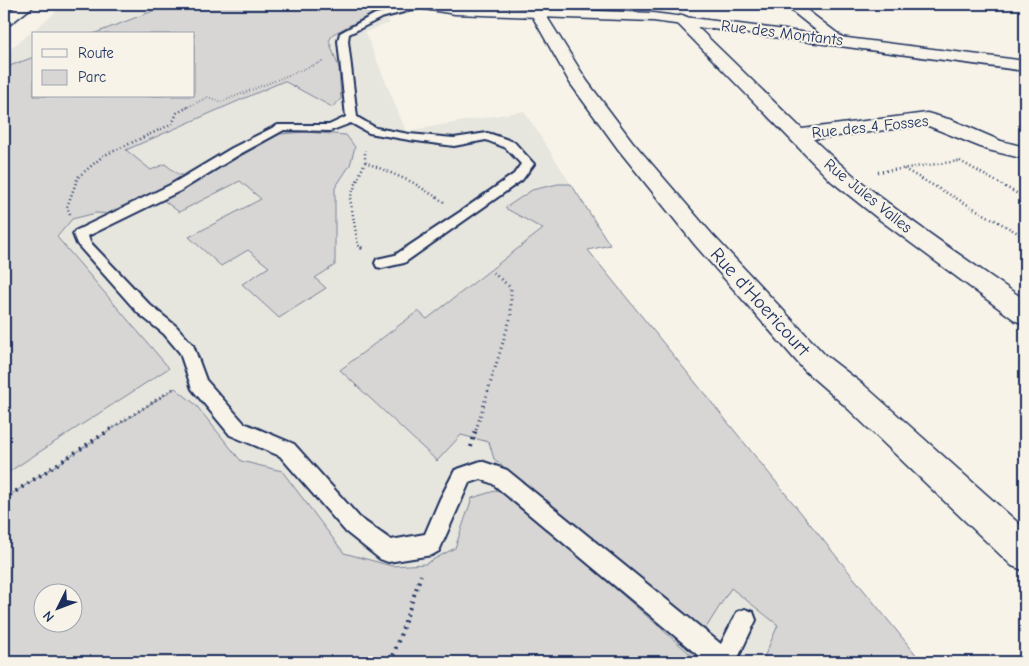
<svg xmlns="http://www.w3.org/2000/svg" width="1029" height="666" viewBox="0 0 1029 666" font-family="'Comic Neue',sans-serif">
	<rect width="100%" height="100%" fill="#f7f3e8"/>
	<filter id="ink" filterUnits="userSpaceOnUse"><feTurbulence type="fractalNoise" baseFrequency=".02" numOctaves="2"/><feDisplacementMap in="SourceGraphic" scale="10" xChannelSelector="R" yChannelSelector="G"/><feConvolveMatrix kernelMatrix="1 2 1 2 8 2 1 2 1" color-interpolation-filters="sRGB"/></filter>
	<g filter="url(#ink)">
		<!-- built -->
		<path fill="#e6e5de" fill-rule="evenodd" d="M 66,4 L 376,4 L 390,23 L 365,32 L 406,131 L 524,111 L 610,245 L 588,250 L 918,662 L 4,662 L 4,54 ZM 34,34 L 194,34 L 194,96 L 34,96 ZM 42,594 L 72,594 L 72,624 L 42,624 Z"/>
		<!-- green -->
		<g fill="#d7d6d4" stroke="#798299" fill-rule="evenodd">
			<path d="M 171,4 L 377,4 L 370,15 L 333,34 L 329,41 L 339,68 L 341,99 L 332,107 L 284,81 L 126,150 L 151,170 L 165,164 L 179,175 L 207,175 L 280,134 L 305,132 L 346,135 L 355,147 L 350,165 L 335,188 L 335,265 L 315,278 L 326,288 L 279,318 L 242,284 L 269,267 L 248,250 L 221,266 L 189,237 L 261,199 L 240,181 L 179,212 L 154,193 L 111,214 L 96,213 L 72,219 L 57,237 L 169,368 L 4,475 L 4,68 L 34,57 L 34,96 L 194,96 L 194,34 L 93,34 Z"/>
			<path d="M 558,184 L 571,184 L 610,245 L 588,250 L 922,662 L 762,662 L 778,625 L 731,588 L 704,631 L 494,459 L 489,442 L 461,435 L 437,461 L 340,370 L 418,311 L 427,319 L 543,229 L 505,208 L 532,190 Z"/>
			<path d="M 175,388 L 195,404 L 241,461 L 282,471 L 344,553 L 392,566 L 425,564 L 455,548 L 472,498 L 501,489 L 696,659 L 694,662 L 4,662 L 4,499 ZM 42,594 L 72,594 L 72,624 L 42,624 Z"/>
		</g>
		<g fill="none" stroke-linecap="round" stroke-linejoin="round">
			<defs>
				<path id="service" d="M 422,4 L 427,6 L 381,18 L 349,34 L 348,41 L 357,117 L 376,128 L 409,134 L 454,138 L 487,133 L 491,134 L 514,142 L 534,164 L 522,180 L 404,263 L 382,268 L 377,267 L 375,263 L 377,259 L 395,255 L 460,212 L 514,174 L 521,164 L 506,148 L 486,140 L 454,146 L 409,140 L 369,133 L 351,123 L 330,131 L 284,130 L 240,154 L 180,191 L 88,236 L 90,242 L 150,305 L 176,326 L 193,345 L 206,380 L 244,423 L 294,444 L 360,518 L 391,540 L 425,534 L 440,499 L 455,470 L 481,461 L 507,470 L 721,644 L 737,612 L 745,609 L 753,612 L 756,620 L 736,662 L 706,662 L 493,484 L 481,479 L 469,483 L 439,551 L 432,555 L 388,562 L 380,559 L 346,532 L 280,456 L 230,435 L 192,389 L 180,353 L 164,334 L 138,313 L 77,244 L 73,234 L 75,231 L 170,185 L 232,148 L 278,125 L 329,125 L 346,117 L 338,41 L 340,33 L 375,14 Z"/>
				<g id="minor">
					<path d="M 783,4 L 799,4 L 846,40 L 844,43 L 832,43 Z"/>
					<path d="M 537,8 L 542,9 L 587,81 L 632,141 L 711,233 L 825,355 L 865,386 L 1025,529 L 1025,571 L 1012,566 L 843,404 L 805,371 L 695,245 L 618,149 L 570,83 L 530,12 L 532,9 Z"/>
					<path d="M 682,15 L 687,17 L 802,129 L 927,113 L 952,120 L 1001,141 L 1025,147 L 1025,159 L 988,150 L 926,125 L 813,139 C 877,201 952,249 1025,300 L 1025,324 L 1016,321 L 880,220 L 831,181 L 677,23 L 674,20 L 677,17 Z"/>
				</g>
				<path id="tertiary" d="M 411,4 L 653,13 L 1025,61 L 1025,71 L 653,21 L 455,14 L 418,8 L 413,7 Z"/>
				<path id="secondary" d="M 20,4 L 36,4 L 9,25 L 4,26 L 4,15 Z"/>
			</defs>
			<!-- service casing -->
			<use href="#service" stroke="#1b2f5e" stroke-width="4"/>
			<!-- minor casing -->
			<use href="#minor" stroke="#1b2f5e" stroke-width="3"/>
			<!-- tertiary casing -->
			<use href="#tertiary" stroke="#1b2f5e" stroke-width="3"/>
			<!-- secondary casing -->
			<use href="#secondary" stroke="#1b2f5e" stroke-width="3"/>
			<!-- path-far3 -->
			<path stroke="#1b2f5e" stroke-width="2" stroke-dasharray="0.5 2.5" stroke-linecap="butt" d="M 186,108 L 208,97 L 221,102 L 324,61"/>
			<!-- path-far2 -->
			<g stroke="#1b2f5e" stroke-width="2.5" stroke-dasharray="1 3" stroke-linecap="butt">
				<path d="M 960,161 L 1025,198"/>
				<path d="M 365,162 L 412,182 L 444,202"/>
				<path d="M 904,169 L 1025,237"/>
				<path d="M 878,172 L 959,161"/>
				<path d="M 70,214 L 67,207 L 78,177 L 103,156 L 172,124 L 177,113 L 188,107"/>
				<path d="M 362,249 L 358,245 L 350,198 L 365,162 L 365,150"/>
			</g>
			<!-- path-far1 -->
			<g stroke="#1b2f5e" stroke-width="3" stroke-dasharray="1 4" stroke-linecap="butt">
				<path d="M 361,247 L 364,250"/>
				<path d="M 109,430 L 173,389"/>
				<path d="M 476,430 L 511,316 L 511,288 L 490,270"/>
			</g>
			<!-- path -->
			<g stroke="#1b2f5e" stroke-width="4" stroke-dasharray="2 5" stroke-linecap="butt">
				<path d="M 471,447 L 476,429"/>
				<path d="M 4,499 L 111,429"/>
				<path d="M 391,662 L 421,575"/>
			</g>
			<!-- service -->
			<use href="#service" fill="#f7f3e8" fill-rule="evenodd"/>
			<!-- minor -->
			<use href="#minor" fill="#f7f3e8" fill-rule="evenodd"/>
			<!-- tertiary -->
			<use href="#tertiary" fill="#f7f3e8" fill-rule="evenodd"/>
			<!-- secondary -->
			<use href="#secondary" fill="#f7f3e8" fill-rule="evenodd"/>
		</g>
	</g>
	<g text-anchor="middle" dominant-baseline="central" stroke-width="4" stroke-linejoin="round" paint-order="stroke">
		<!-- far-street labels -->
		<g font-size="16" fill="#1b2f5e" stroke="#f7f3e8">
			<text transform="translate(782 33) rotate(7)">Rue des Montants</text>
			<text transform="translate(870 127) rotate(-6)">Rue des 4 Fosses</text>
			<text transform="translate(868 196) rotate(39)">Rue Jules Valles</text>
		</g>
		<!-- street labels -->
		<g font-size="19" fill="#1b2f5e" stroke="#f7f3e8">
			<text transform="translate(760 302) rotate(48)">Rue d'Hoericourt</text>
		</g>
	</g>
	<!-- margin -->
	<rect width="1029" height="666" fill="none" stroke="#f7f3e8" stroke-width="20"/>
	<rect x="10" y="10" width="1009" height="646" fill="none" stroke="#1b2f5e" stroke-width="2" filter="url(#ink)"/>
	<!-- legend -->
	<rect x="32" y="32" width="162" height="65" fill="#f7f3e8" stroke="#9fa5b1"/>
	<rect x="42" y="49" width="25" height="8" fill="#f7f3e8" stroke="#9fa5b1"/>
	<text x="78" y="58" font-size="15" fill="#1b2f5e">Route</text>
	<rect x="42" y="70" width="25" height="15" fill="#d7d6d4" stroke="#9fa5b1"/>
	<text x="78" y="82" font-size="15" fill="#1b2f5e">Parc</text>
	<!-- north arrow -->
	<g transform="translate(58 608) rotate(228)"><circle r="24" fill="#f7f3e8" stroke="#9fa5b1"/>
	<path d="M0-4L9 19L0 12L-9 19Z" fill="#1b2f5e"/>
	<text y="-8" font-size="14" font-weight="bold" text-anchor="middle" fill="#1b2f5e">N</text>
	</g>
</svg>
